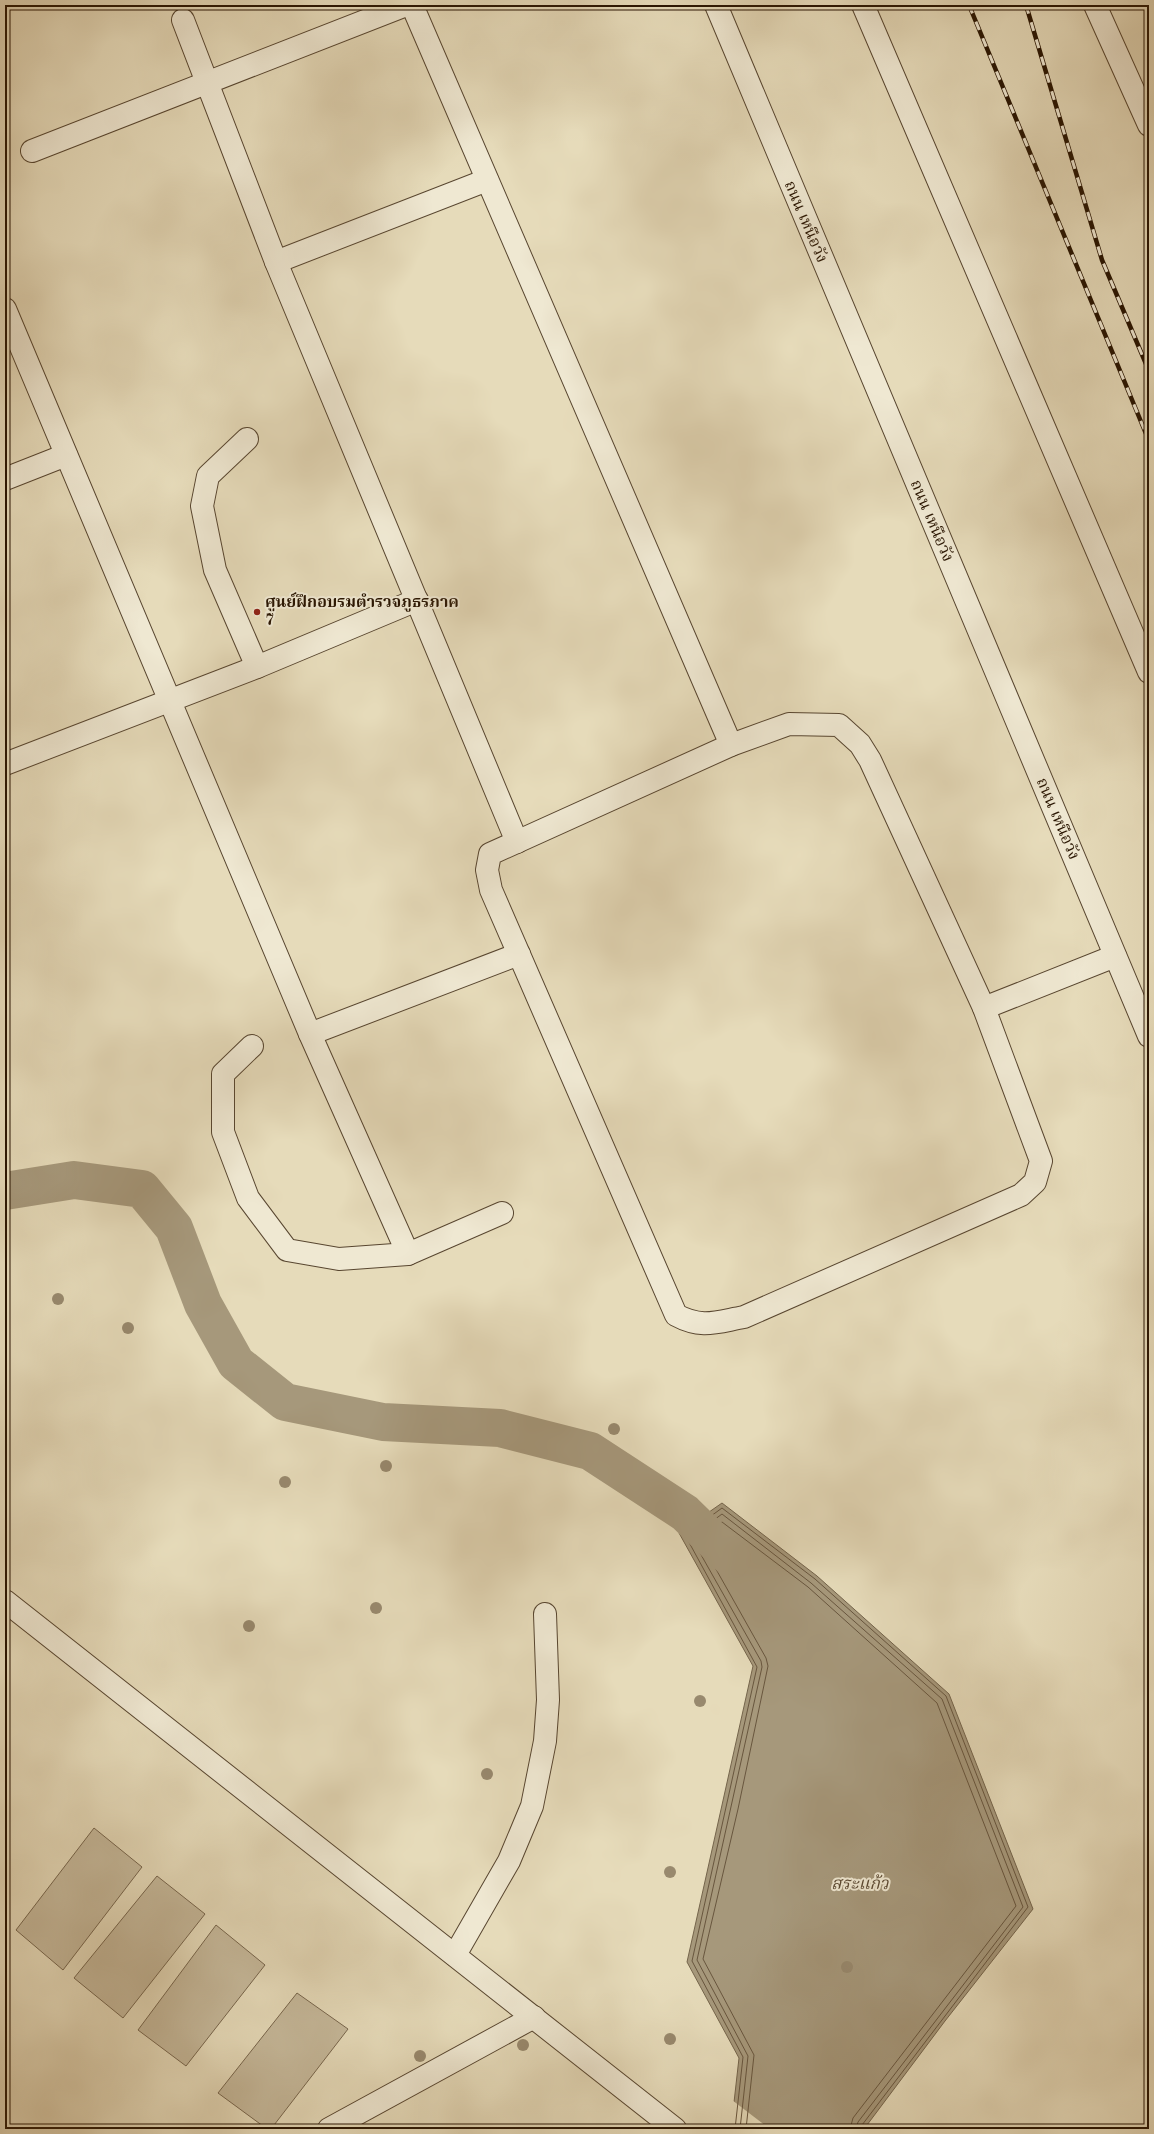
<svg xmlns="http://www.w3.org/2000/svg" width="1154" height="2134" viewBox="0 0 1154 2134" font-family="'Old Standard TT','Noto Serif Thai',serif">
	<rect width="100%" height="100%" fill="#e6dbba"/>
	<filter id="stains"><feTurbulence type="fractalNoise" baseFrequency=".005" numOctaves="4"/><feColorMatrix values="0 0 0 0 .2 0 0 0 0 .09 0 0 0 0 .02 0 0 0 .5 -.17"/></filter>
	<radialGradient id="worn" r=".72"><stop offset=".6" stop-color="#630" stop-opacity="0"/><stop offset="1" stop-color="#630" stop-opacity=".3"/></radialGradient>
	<!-- green -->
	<g fill="#c6b99b" stroke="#78674e">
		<path d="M 94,1828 L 142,1867 L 63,1970 L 16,1930 Z"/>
		<path d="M 157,1876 L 205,1914 L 123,2018 L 74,1978 Z"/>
		<path d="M 216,1925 L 265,1965 L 186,2066 L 138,2030 Z"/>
		<path d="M 297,1993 L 348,2029 L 271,2129 L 267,2129 L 218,2093 Z"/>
	</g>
	<!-- water -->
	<path fill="#a6987b" stroke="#74644b" d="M 722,1503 L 817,1576 L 949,1694 L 1033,1909 L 945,2021 L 864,2129 L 731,2129 L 739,2058 L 687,1962 L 753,1666 L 679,1533 Z"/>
	<!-- pier -->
	<path fill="#e6dbba" d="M 732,2100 L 770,2129 L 729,2129 Z"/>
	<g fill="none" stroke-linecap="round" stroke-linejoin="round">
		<!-- shore -->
		<g stroke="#68563e" stroke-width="1">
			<path d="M 735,2129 L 743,2057 L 692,1961 L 757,1667 L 685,1535 L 722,1508 L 815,1579 L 946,1696 L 1028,1907 L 862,2125 L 861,2129"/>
			<path d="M 740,2129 L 748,2056 L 697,1960 L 762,1667 L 761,1661 L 691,1537 L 722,1514 L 811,1583 L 942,1699 L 1023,1907 L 858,2122 L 856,2129"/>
			<path d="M 746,2129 L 754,2055 L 703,1959 L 738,1809 L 768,1666 L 766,1658 L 699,1539 L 722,1522 L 808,1587 L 937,1703 L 1016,1906 L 853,2118 L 850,2129"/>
		</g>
		<!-- canal -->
		<path stroke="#a6987b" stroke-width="38" d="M 5,1191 L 74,1180 L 142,1189 L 174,1228 L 203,1304 L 236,1363 L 285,1402 L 383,1422 L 500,1428 L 590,1451 L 685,1513 L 732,1559"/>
		<defs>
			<g id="minor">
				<path d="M 412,5 L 731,745"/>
				<path d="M 716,5 L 1149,1036"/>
				<path d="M 863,5 L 1149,672"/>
				<path d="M 1095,5 L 1149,125"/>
				<path d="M 183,20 L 276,262 L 517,842"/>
				<path d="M 32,151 L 406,5"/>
				<path d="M 276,262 L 487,180"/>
				<path d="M 5,309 L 310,1034 L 408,1254"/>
				<path d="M 247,439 L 208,476 L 202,506 L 215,570 L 257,667"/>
				<path d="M 5,479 L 66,455"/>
				<path d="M 789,724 L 839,725 L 860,744 L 870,760 L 984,1008 L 1041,1161 L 1035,1182 L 1021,1195 L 744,1317 C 716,1322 702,1329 676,1315 L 491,890 L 487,870 L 490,854 L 731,745 Z"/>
				<path d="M 5,764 L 257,667 L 417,600"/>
				<path d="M 984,1008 L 1115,956"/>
				<path d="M 310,1034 L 519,954"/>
				<path d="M 252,1046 L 223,1074 L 223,1132 L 248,1198 L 287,1250 L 339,1259 L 408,1254 L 502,1213"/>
				<path d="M 5,1601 L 675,2129"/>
				<path d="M 455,1955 L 509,1861 L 532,1806 L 545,1741 L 548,1700 L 545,1614"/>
				<path d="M 329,2129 L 534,2017"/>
			</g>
		</defs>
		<!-- minor casing -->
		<use href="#minor" stroke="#584630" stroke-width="24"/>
		<!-- minor -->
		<use href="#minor" stroke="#efe8d2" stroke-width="22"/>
		<defs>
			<g id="rail">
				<path d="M 969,5 L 1149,441"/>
				<path d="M 1026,5 L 1102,260 L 1149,371"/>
			</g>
		</defs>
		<!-- rail casing -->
		<use href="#rail" stroke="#291502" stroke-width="4.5"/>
		<!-- rail -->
		<use href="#rail" stroke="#efe8d2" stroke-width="3" stroke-dasharray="9" stroke-linecap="butt"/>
	</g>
	<!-- trees -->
	<g fill="#98896e">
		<circle cx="58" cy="1299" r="6"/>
		<circle cx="128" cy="1328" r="6"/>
		<circle cx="614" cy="1429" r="6"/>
		<circle cx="386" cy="1466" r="6"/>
		<circle cx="285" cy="1482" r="6"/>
		<circle cx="376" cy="1608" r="6"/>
		<circle cx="249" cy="1626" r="6"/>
		<circle cx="700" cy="1701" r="6"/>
		<circle cx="487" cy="1774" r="6"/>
		<circle cx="670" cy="1872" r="6"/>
		<circle cx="847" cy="1967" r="6"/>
		<circle cx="670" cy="2039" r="6"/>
		<circle cx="523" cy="2045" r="6"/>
		<circle cx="420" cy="2056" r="6"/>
	</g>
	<!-- markers -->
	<circle fill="#8f2418" stroke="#efe8d2" stroke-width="1.5" cx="257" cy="612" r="4"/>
	<g text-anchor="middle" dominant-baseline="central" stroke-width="4" stroke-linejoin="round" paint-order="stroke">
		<!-- street labels -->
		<g font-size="16" fill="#291502" stroke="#efe8d2">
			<text transform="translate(805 222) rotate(67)">ถนน เหนือวัง</text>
			<text transform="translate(931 521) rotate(67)">ถนน เหนือวัง</text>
			<text transform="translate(1057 819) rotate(67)">ถนน เหนือวัง</text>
		</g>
		<!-- poi labels -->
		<g font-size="16" font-weight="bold" fill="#291502" stroke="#efe8d2" text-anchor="start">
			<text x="265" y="603">ศูนย์ฝึกอบรมตำรวจภูธรภาค<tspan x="265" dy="18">7</tspan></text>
		</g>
		<!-- water labels -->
		<g font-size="17" font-style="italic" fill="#5b4932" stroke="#efe8d2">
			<text x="860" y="1884">สระแก้ว</text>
		</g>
	</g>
	<!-- margin -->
	<rect width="1154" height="2134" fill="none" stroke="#e6dbba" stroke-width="20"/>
	<rect x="6" y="6" width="1142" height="2122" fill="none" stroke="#291502" stroke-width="2"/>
	<rect x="10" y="10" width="1134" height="2114" fill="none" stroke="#291502"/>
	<rect width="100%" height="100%" filter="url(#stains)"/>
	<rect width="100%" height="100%" fill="url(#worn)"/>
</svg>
